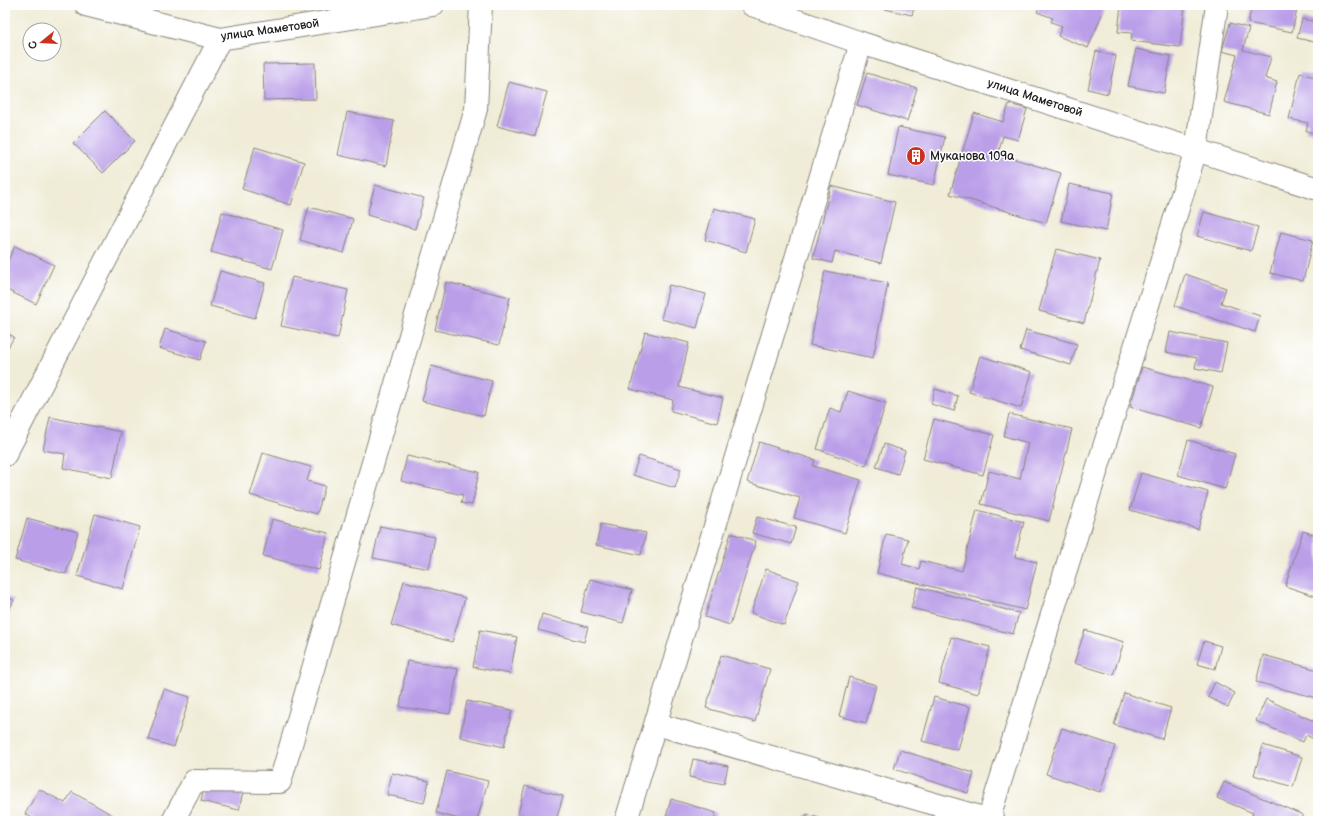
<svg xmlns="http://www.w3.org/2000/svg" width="1323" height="826" viewBox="0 0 1323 826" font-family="'Balsamiq Sans',sans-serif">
	<rect width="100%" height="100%" fill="#fff"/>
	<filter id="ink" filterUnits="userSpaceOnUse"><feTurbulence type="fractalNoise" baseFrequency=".025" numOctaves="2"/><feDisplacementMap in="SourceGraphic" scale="8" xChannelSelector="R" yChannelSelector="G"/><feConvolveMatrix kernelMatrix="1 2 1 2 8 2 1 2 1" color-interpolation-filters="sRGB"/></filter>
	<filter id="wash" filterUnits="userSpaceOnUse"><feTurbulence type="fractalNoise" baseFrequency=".012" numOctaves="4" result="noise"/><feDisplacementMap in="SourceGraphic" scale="16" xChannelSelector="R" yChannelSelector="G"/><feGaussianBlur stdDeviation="0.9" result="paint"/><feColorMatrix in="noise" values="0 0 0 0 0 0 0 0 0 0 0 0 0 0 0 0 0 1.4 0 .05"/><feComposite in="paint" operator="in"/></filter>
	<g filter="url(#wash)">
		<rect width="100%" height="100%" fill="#f0ecd7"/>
		<g id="blocks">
			<!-- building -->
			<g fill="#ba9ee8">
				<path d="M 881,5 L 915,5 L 912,15 L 880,8 Z"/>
				<path d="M 1040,5 L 1106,5 L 1088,48 L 1058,36 L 1062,26 L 1051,22 L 1053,18 L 1037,12 Z"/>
				<path d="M 1121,5 L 1185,5 L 1180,47 L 1131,41 L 1132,33 L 1118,32 Z"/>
				<path d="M 1252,5 L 1298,5 L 1292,32 L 1248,23 Z"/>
				<path d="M 1302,19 L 1318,22 L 1318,43 L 1297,38 Z"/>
				<path d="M 1230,23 L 1249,28 L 1243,50 L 1271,57 L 1265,78 L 1277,82 L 1269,114 L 1224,102 L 1237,55 L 1222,51 Z"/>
				<path d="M 1136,49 L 1171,56 L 1164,93 L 1128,86 Z"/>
				<path d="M 1096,51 L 1116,56 L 1108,94 L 1088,89 Z"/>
				<path d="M 315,63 L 316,99 L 264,100 L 263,64 Z"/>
				<path d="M 867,73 L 917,88 L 907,121 L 857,105 Z"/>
				<path d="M 1300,73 L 1318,78 L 1318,134 L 1306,131 L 1308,123 L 1289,119 Z"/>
				<path d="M 509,82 L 547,92 L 535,136 L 497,126 Z"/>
				<path d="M 1009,104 L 1027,109 L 1018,140 L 1003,136 L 998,154 L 1061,173 L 1046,223 L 950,194 L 974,113 L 1003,122 Z"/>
				<path d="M 105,111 L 135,141 L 103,173 L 73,143 Z"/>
				<path d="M 347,112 L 394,121 L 386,166 L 338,155 Z"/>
				<path d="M 898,127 L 945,137 L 934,185 L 888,175 Z"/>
				<path d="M 255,147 L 304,162 L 291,205 L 242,189 Z"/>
				<path d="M 1069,184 L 1113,193 L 1106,231 L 1061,221 Z"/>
				<path d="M 375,185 L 424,198 L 415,229 L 367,215 Z"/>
				<path d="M 831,186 L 895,202 L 881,263 L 835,251 L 832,263 L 813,258 Z"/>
				<path d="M 309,207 L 353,219 L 344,253 L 300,240 Z"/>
				<path d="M 714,208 L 755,219 L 746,252 L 705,240 Z"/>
				<path d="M 222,212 L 283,230 L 272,269 L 211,252 Z"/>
				<path d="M 1204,212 L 1258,227 L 1251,251 L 1197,236 Z"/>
				<path d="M 1281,232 L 1313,240 L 1303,281 L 1270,273 Z"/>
				<path d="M 15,246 L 54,265 L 36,304 L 5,289 L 5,267 Z"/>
				<path d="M 1056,249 L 1100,260 L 1084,323 L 1039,311 Z"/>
				<path d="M 220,271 L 265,283 L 255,318 L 210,306 Z"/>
				<path d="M 825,271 L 888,283 L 873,358 L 810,345 Z"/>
				<path d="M 1185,274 L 1226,288 L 1221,303 L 1260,316 L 1255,332 L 1175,306 Z"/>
				<path d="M 292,277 L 348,290 L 338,338 L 281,326 Z"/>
				<path d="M 446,282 L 510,297 L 499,345 L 435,330 Z"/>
				<path d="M 669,285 L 706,294 L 697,328 L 661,319 Z"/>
				<path d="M 165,329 L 206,341 L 200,360 L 159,348 Z"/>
				<path d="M 1026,330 L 1077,344 L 1071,365 L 1020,350 Z"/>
				<path d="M 5,332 L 14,337 L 5,353 Z"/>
				<path d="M 645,332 L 689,343 L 679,387 L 723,398 L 717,423 L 671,411 L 673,400 L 630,389 Z"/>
				<path d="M 1170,332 L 1227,343 L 1221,373 L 1195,368 L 1197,358 L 1166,352 Z"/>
				<path d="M 980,356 L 1032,372 L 1021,408 L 969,392 Z"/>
				<path d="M 431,366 L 492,381 L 484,416 L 422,401 Z"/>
				<path d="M 1142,367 L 1213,387 L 1201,428 L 1130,407 Z"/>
				<path d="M 935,389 L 958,396 L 954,411 L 931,404 Z"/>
				<path d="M 848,391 L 886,403 L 866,466 L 817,449 L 830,408 L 841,412 Z"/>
				<path d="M 1009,414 L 1072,429 L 1049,521 L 981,504 L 989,471 L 1020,479 L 1028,443 L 1004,436 Z"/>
				<path d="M 50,417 L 121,432 L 112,478 L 63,468 L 65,454 L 43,450 Z"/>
				<path d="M 934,419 L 994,435 L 983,475 L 923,459 Z"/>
				<path d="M 1188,440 L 1235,454 L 1225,489 L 1178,475 Z"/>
				<path d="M 759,442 L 815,460 L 813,466 L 861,480 L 845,533 L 794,518 L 800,498 L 747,482 Z"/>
				<path d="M 884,444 L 905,451 L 898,474 L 876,467 Z"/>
				<path d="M 263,453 L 311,467 L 307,481 L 325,486 L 317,514 L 250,495 Z"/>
				<path d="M 407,456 L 479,472 L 472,505 L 461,503 L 463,495 L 401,481 Z"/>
				<path d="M 639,456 L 681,469 L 675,488 L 633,475 Z"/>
				<path d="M 1141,473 L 1208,492 L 1198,529 L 1130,510 Z"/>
				<path d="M 977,510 L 1024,522 L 1015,557 L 1037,562 L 1025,610 L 877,573 L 886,534 L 908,539 L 902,564 L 919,569 L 921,561 L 962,571 Z"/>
				<path d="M 95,514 L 140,527 L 123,589 L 77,576 Z"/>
				<path d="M 757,517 L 796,527 L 791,544 L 752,533 Z"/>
				<path d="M 27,518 L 78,532 L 66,574 L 15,560 Z"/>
				<path d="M 272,519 L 328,533 L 319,570 L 263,556 Z"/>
				<path d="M 601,524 L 646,533 L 641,555 L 596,545 Z"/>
				<path d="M 380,526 L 435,537 L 429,569 L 373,558 Z"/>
				<path d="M 1303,531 L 1318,536 L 1318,597 L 1285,586 Z"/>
				<path d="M 731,533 L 756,541 L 730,625 L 705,617 Z"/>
				<path d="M 766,569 L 799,581 L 784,625 L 751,613 Z"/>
				<path d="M 590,579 L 632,590 L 623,623 L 581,612 Z"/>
				<path d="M 404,581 L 465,598 L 452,642 L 391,625 Z"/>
				<path d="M 917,587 L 1019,613 L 1013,634 L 911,608 Z"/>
				<path d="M 5,596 L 14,600 L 5,618 Z"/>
				<path d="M 542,614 L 588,627 L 584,642 L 538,630 Z"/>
				<path d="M 480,630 L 517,637 L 510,674 L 473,667 Z"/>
				<path d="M 1085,630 L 1124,642 L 1113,675 L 1074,663 Z"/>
				<path d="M 951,637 L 990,647 L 978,694 L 939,683 Z"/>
				<path d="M 1204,641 L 1221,646 L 1215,669 L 1197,664 Z"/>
				<path d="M 721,655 L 770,669 L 755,722 L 706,708 Z"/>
				<path d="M 1263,655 L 1318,670 L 1317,698 L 1256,682 Z"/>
				<path d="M 407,661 L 458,669 L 450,714 L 400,707 Z"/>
				<path d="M 849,677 L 876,685 L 866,723 L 839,716 Z"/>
				<path d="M 1215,682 L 1235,693 L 1228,707 L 1208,697 Z"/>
				<path d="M 164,689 L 190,697 L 174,747 L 148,739 Z"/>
				<path d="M 1124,693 L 1171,708 L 1162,739 L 1114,725 Z"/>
				<path d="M 934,697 L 970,707 L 958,750 L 922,741 Z"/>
				<path d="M 1266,699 L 1318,723 L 1318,741 L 1306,735 L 1303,742 L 1256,721 Z"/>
				<path d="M 467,701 L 512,710 L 504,747 L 460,737 Z"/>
				<path d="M 1062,728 L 1115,746 L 1100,792 L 1046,774 Z"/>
				<path d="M 1263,745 L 1302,757 L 1293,787 L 1254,775 Z"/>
				<path d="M 900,750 L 974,773 L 968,793 L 894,769 Z"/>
				<path d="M 693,759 L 728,766 L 724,784 L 689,777 Z"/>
				<path d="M 447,771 L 488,781 L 477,821 L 466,821 L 436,813 Z"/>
				<path d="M 392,773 L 429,781 L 424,803 L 387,795 Z"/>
				<path d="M 1224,782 L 1303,815 L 1300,821 L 1250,821 L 1253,813 L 1217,798 Z"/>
				<path d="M 205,783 L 243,791 L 239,810 L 201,801 Z"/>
				<path d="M 525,786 L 563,796 L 556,821 L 516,821 Z"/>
				<path d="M 39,789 L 65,803 L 72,792 L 123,821 L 38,821 L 25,814 Z"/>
				<path d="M 671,799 L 716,813 L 714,821 L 665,821 Z"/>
				<path d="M 807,814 L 828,821 L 805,821 Z"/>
			</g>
		</g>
	</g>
	<g filter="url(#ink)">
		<use href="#blocks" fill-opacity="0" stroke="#86847a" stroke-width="1"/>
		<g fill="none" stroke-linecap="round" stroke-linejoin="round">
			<defs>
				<g id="minor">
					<path d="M 86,5 L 220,39 L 433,5"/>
					<path d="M 752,5 L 861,43 L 1318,189"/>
					<path d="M 5,455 L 220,39"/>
					<path d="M 656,724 L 994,821"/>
					<path d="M 173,821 L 194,781 L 280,782 L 476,109 L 481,5"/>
					<path d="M 626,821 L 861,43"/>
					<path d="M 988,821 L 1196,150 L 1217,5"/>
				</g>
			</defs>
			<!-- minor casing -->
			<use href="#minor" stroke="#86847a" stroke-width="24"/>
			<!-- minor -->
			<use href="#minor" stroke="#fff" stroke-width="22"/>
		</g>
	</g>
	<!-- icons -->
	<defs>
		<symbol id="building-disc" viewBox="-11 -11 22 22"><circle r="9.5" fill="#c8321e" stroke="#fff"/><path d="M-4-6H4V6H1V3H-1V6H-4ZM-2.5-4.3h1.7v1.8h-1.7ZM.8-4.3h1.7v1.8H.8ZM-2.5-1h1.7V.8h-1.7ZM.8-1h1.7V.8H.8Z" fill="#fff"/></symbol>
	</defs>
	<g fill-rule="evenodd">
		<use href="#building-disc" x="905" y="145" width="22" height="22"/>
	</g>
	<g text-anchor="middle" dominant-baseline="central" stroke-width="3" stroke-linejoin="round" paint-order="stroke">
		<!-- street labels -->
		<g font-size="12" fill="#1c1c1c" stroke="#fff">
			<text transform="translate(270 30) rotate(-8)">улица Маметовой</text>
			<text transform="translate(1035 98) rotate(18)">улица Маметовой</text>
		</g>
		<!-- poi labels -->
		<g font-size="12" fill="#1c1c1c" stroke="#fff" text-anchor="start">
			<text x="930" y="156">Муканова 109а</text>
		</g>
	</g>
	<!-- margin -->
	<rect width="1323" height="826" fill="none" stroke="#fff" stroke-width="20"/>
	<!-- north arrow -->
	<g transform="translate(42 42) rotate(252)"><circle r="19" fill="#ffffff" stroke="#a4a4a4"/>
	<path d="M0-3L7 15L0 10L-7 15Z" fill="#c8321e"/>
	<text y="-6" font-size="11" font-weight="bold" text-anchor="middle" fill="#1c1c1c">С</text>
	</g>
</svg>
